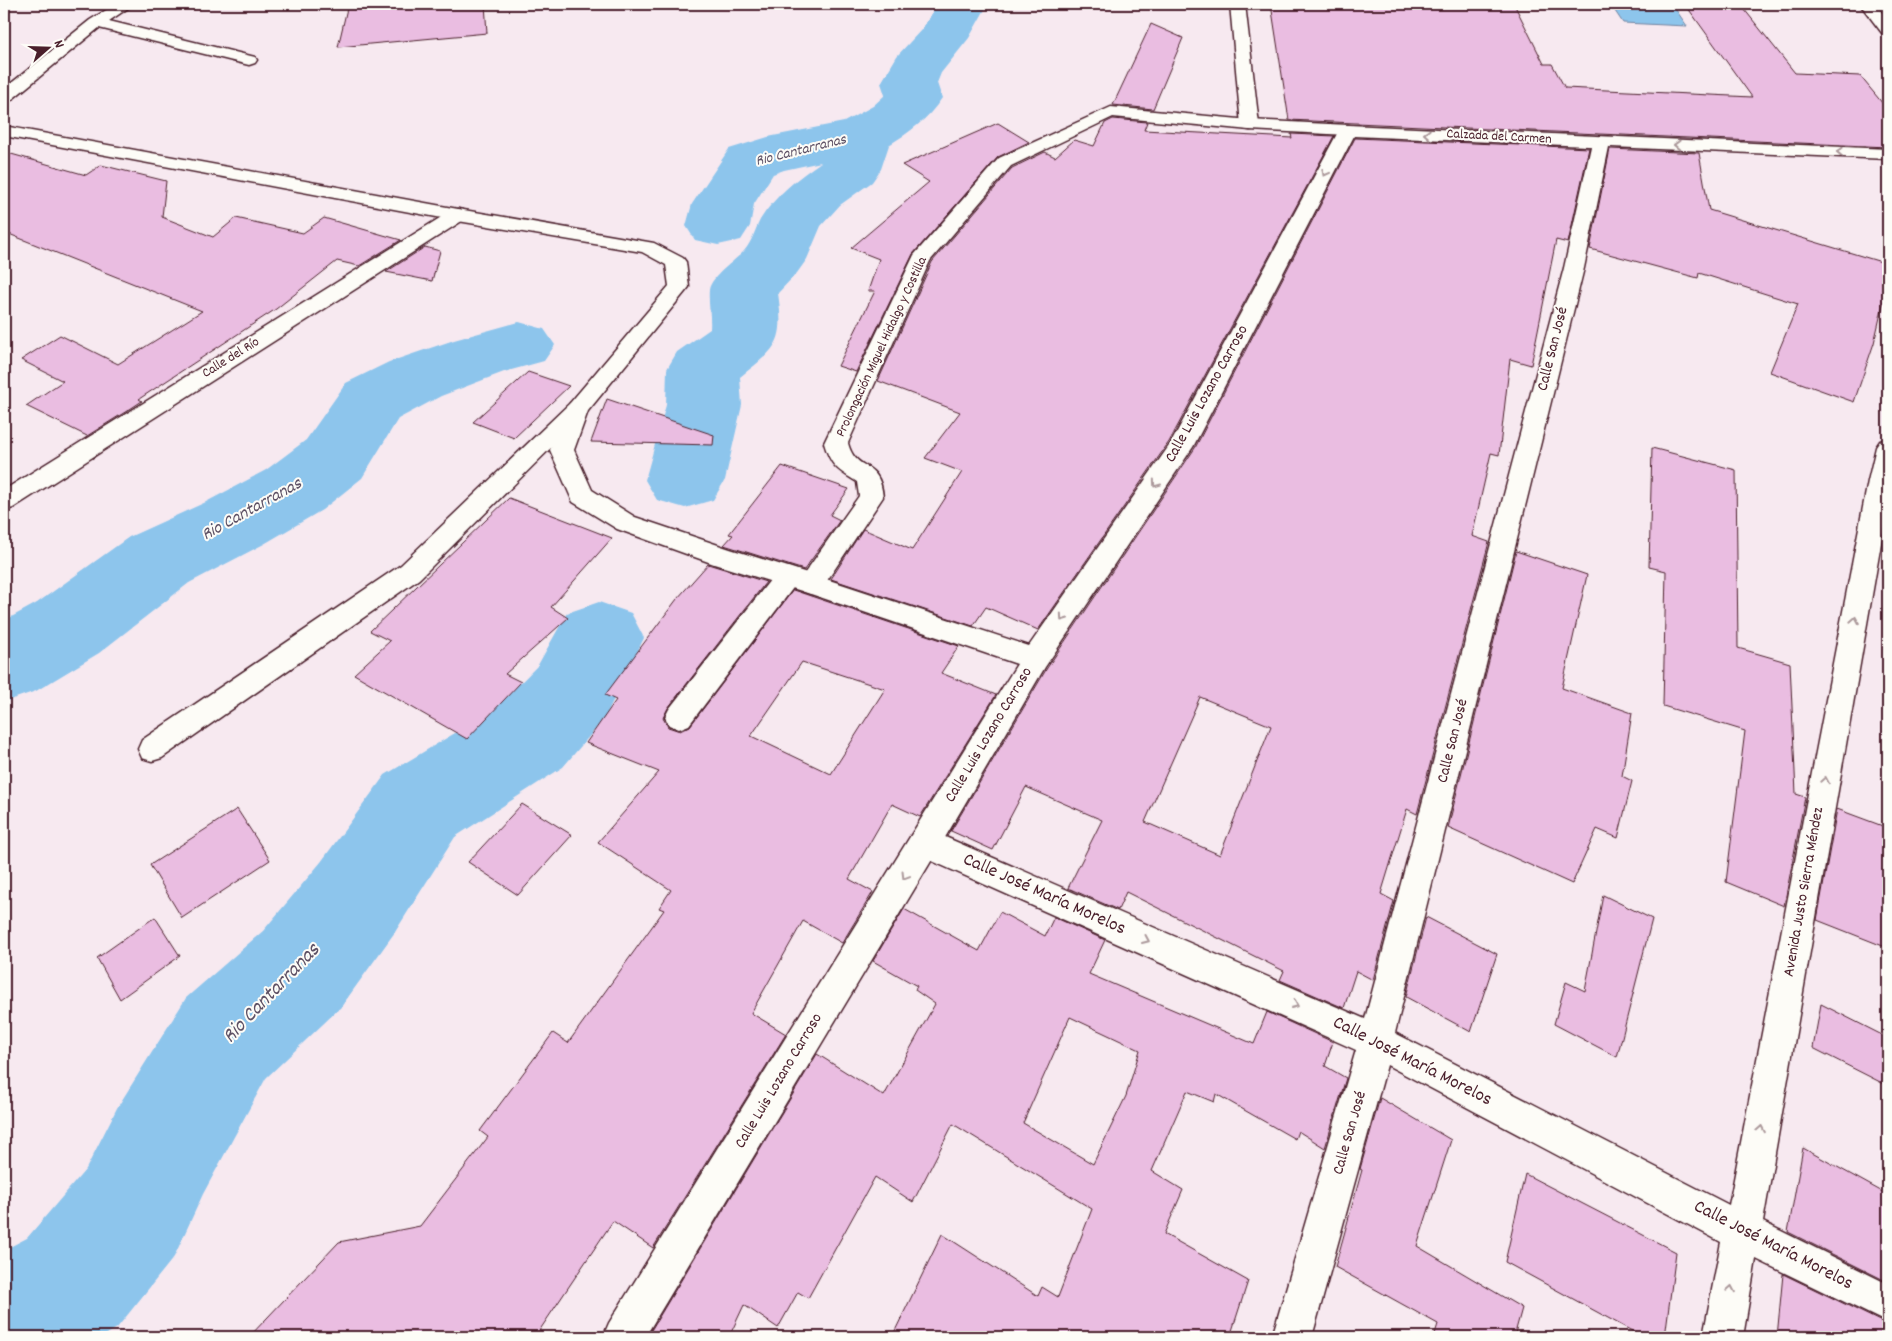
<svg xmlns="http://www.w3.org/2000/svg" width="1892" height="1341" viewBox="0 0 1892 1341" font-family="Dekko,sans-serif">
	<rect width="100%" height="100%" fill="#f7e9f0"/>
	<filter id="ink" filterUnits="userSpaceOnUse"><feTurbulence type="fractalNoise" baseFrequency=".02" numOctaves="2"/><feDisplacementMap in="SourceGraphic" scale="10" xChannelSelector="R" yChannelSelector="G"/><feConvolveMatrix kernelMatrix="1 2 1 2 8 2 1 2 1" color-interpolation-filters="sRGB"/></filter>
	<g filter="url(#ink)">
		<!-- water -->
		<path fill="#8dc5ec" stroke="#72839f" d="M 1611,5 L 1674,7 L 1687,26 L 1623,23 Z"/>
		<g fill="none" stroke-linecap="round" stroke-linejoin="round">
			<!-- river -->
			<g fill="#8dc5ec" fill-rule="evenodd">
				<path d="M 938,4 L 988,4 L 969,38 L 941,73 L 937,83 L 942,98 C 928,119 910,132 889,145 L 881,169 L 872,182 L 840,205 L 821,226 L 807,259 L 797,273 L 778,293 C 785,343 778,347 740,377 L 742,405 L 725,480 L 713,500 L 685,508 L 657,500 L 645,480 L 666,405 L 667,369 L 677,352 L 710,329 C 711,316 708,303 709,290 C 711,276 735,261 744,251 C 752,242 755,230 760,220 C 775,195 798,178 821,162 L 784,170 L 773,174 L 754,204 L 750,226 L 741,240 L 718,245 L 695,240 L 686,226 L 692,204 L 729,149 L 768,137 L 844,122 L 873,106 L 885,95 L 881,83 L 897,56 L 922,29 Z"/>
				<path d="M 519,322 L 544,329 L 555,345 L 544,361 L 504,372 L 441,396 L 398,419 L 362,478 L 322,510 L 264,544 L 189,583 L 99,653 L 36,691 L 4,702 L 4,621 L 37,603 L 129,537 L 206,502 L 266,470 L 306,440 L 346,383 L 389,362 L 454,340 Z"/>
				<path d="M 599,602 L 631,613 L 644,638 L 604,719 L 563,767 L 455,837 L 395,932 L 341,1007 L 266,1078 L 203,1194 L 174,1257 L 117,1328 L 102,1337 L 4,1337 L 4,1250 L 27,1238 L 86,1169 L 117,1108 L 186,998 L 263,931 L 321,862 L 385,775 L 495,709 L 538,665 L 567,613 Z"/>
			</g>
		</g>
		<!-- building -->
		<g fill="#eabde1" stroke="#4a1f2b" fill-rule="evenodd">
			<path d="M 348,4 L 485,4 L 487,33 L 338,47 Z"/>
			<path d="M 1271,4 L 1514,4 L 1544,64 L 1552,64 L 1565,88 L 1752,97 L 1685,4 L 1740,4 L 1795,73 L 1860,76 L 1888,110 L 1888,147 L 1289,120 Z"/>
			<path d="M 1151,24 L 1183,38 L 1153,109 L 1113,105 Z"/>
			<path d="M 1113,119 L 1147,122 L 1144,130 L 1292,138 L 1291,134 L 1334,136 L 1169,442 L 1038,630 L 986,607 L 973,626 L 831,579 L 863,529 L 912,550 L 962,472 L 925,458 L 960,412 L 878,381 L 932,262 L 1012,168 L 1045,152 L 1055,157 L 1074,140 L 1094,146 L 1105,123 Z"/>
			<path d="M 998,123 L 1029,142 L 998,157 L 913,254 L 856,372 L 838,366 L 875,291 L 868,291 L 879,259 L 851,248 L 929,182 L 902,165 Z"/>
			<path d="M 1355,138 L 1589,148 L 1568,243 L 1556,240 L 1531,365 L 1510,359 L 1499,455 L 1491,453 L 1472,536 L 1489,542 L 1417,814 L 1407,809 L 1381,894 L 1394,901 L 1373,980 L 1356,971 L 1344,1008 L 1280,980 L 1284,971 L 1126,892 L 1118,910 L 1068,888 L 1102,820 L 1026,787 L 993,850 L 951,831 L 1047,668 L 1195,448 ZM 1200,697 L 1271,726 L 1220,855 L 1145,822 Z"/>
			<path d="M 1610,149 L 1699,153 L 1709,210 L 1888,264 L 1888,283 L 1874,343 L 1854,402 L 1770,372 L 1798,304 L 1699,273 L 1698,278 L 1590,249 Z"/>
			<path d="M 4,152 L 86,175 L 101,165 L 166,181 L 162,217 L 213,237 L 236,218 L 303,233 L 324,218 L 401,240 L 359,266 L 337,261 L 276,309 L 139,399 L 142,401 L 130,409 L 87,436 L 26,406 L 63,381 L 21,360 L 60,335 L 118,364 L 202,311 L 4,232 Z"/>
			<path d="M 425,247 L 440,251 L 432,281 L 386,272 Z"/>
			<path d="M 528,372 L 569,386 L 514,438 L 473,422 Z"/>
			<path d="M 607,399 L 714,435 L 713,445 L 591,442 Z"/>
			<path d="M 1652,448 L 1736,470 L 1738,648 L 1790,663 L 1796,794 L 1805,797 L 1784,906 L 1726,882 L 1745,731 L 1663,706 L 1666,571 L 1649,567 Z"/>
			<path d="M 782,466 L 849,489 L 830,515 L 840,520 L 804,570 L 724,545 L 733,535 L 729,534 Z"/>
			<path d="M 509,498 L 612,538 L 551,607 L 568,618 L 505,674 L 521,682 L 467,739 L 354,674 L 390,641 L 370,631 Z"/>
			<path d="M 1516,551 L 1587,575 L 1562,688 L 1632,713 L 1622,776 L 1632,781 L 1618,838 L 1597,829 L 1572,884 L 1448,828 Z"/>
			<path d="M 708,564 L 766,582 L 668,708 L 663,718 L 668,727 L 680,731 L 690,726 L 793,590 L 959,646 L 941,673 L 996,695 L 920,817 L 892,804 L 849,879 L 873,892 L 842,943 L 803,921 L 751,1013 L 786,1034 L 653,1248 L 613,1221 L 535,1337 L 249,1337 L 339,1242 L 420,1226 L 488,1137 L 480,1131 L 553,1033 L 568,1043 L 664,910 L 659,908 L 671,890 L 598,842 L 659,772 L 586,743 L 616,700 L 605,695 L 677,599 ZM 802,662 L 885,689 L 831,774 L 751,736 Z"/>
			<path d="M 522,804 L 572,835 L 518,895 L 468,862 Z"/>
			<path d="M 237,809 L 270,860 L 182,918 L 150,865 Z"/>
			<path d="M 1837,809 L 1888,828 L 1888,948 L 1817,920 Z"/>
			<path d="M 1603,895 L 1652,919 L 1617,1057 L 1554,1024 L 1566,982 L 1585,991 Z"/>
			<path d="M 904,909 L 979,951 L 1000,912 L 1045,936 L 1054,917 L 1105,940 L 1089,974 L 1254,1044 L 1267,1012 L 1333,1042 L 1325,1066 L 1346,1078 L 1325,1148 L 1298,1131 L 1295,1139 L 1216,1094 L 1214,1102 L 1187,1091 L 1152,1171 L 1183,1190 L 1164,1234 L 1248,1281 L 1230,1337 L 892,1337 L 942,1234 L 1038,1296 L 1042,1287 L 1058,1297 L 1092,1209 L 953,1124 L 913,1202 L 875,1177 L 808,1298 L 798,1292 L 778,1328 L 744,1305 L 729,1337 L 647,1337 L 817,1054 L 884,1096 L 935,1004 L 915,990 L 917,986 L 873,961 ZM 1070,1017 L 1140,1050 L 1126,1096 L 1093,1164 L 1023,1123 Z"/>
			<path d="M 155,917 L 180,956 L 120,999 L 97,958 Z"/>
			<path d="M 1426,917 L 1497,954 L 1471,1032 L 1406,997 Z"/>
			<path d="M 1821,1004 L 1888,1038 L 1888,1086 L 1813,1048 Z"/>
			<path d="M 1380,1098 L 1451,1140 L 1417,1246 L 1522,1308 L 1514,1337 L 1434,1337 L 1438,1324 L 1335,1267 L 1362,1170 L 1360,1169 Z"/>
			<path d="M 1803,1148 L 1888,1195 L 1888,1282 L 1788,1232 Z"/>
			<path d="M 1525,1174 L 1676,1252 L 1665,1337 L 1643,1337 L 1505,1262 Z"/>
			<path d="M 1783,1274 L 1888,1325 L 1888,1337 L 1777,1337 Z"/>
		</g>
		<g fill="none" stroke-linecap="round" stroke-linejoin="round">
			<defs>
				<g id="service">
					<path d="M 116,4 L 134,4 L 109,21 L 255,57 L 257,60 L 255,63 L 249,65 L 99,28 L 10,101 L 4,102 L 4,89 L 90,20 Z"/>
					<path d="M 1230,4 L 1245,4 L 1259,125 L 1256,129 L 1250,130 L 1244,129 L 1241,125 Z"/>
					<path d="M 1860,4 L 1888,4 L 1888,12 L 1862,7 Z"/>
				</g>
				<g id="minor">
					<path d="M 1860,4 L 1875,4 L 1888,20 L 1888,35 L 1882,33 Z"/>
					<path d="M 1111,107 L 1250,120 L 1348,125 L 1354,126 L 1357,130 L 1354,134 L 1348,135 L 1250,130 L 1113,117 L 1011,166 L 930,261 L 848,443 C 856,474 880,458 883,497 L 820,591 L 811,594 L 802,591 L 798,584 L 802,577 L 859,496 L 857,482 C 838,470 831,467 824,443 L 914,255 L 999,158 Z"/>
					<path d="M 1601,137 L 1607,138 L 1610,142 L 1584,268 L 1395,1033 L 1729,1205 L 1868,481 L 1876,447 L 1880,441 L 1888,439 L 1888,503 L 1763,1222 L 1888,1284 L 1888,1323 L 1756,1259 L 1743,1337 L 1703,1337 L 1721,1242 L 1387,1065 L 1312,1337 L 1272,1337 L 1356,1050 L 914,853 L 910,843 L 914,833 L 925,829 L 936,833 L 1365,1019 L 1564,268 L 1592,142 L 1595,138 Z"/>
					<path d="M 458,209 L 465,211 L 468,215 L 465,219 L 13,508 L 4,511 L 4,490 L 451,211 Z"/>
					<path d="M 578,400 L 586,403 L 589,408 L 586,413 L 419,579 L 162,758 L 152,761 L 142,758 L 138,749 L 142,740 L 401,565 L 570,403 Z"/>
					<path d="M 787,567 L 796,570 L 800,577 L 796,584 L 689,725 L 679,729 L 669,725 L 665,717 L 669,709 L 778,570 Z"/>
				</g>
				<path id="tertiary" d="M 1348,125 L 1888,149 L 1888,159 L 1354,136 L 1193,447 L 1045,667 L 936,853 L 645,1337 L 603,1337 L 609,1323 L 1017,664 L 805,592 L 714,564 L 617,529 L 573,502 L 550,450 L 570,403 L 669,286 L 666,265 L 642,252 L 458,221 L 4,136 L 4,126 L 458,209 L 654,243 L 683,258 L 686,262 L 689,287 L 588,411 L 574,450 L 592,490 L 635,517 L 730,549 L 820,577 L 1029,646 L 1171,443 L 1339,130 L 1342,126 Z"/>
			</defs>
			<!-- service casing -->
			<use href="#service" stroke="#4a1f2b" stroke-width="3"/>
			<!-- minor casing -->
			<use href="#minor" stroke="#4a1f2b" stroke-width="3"/>
			<!-- tertiary casing -->
			<use href="#tertiary" stroke="#4a1f2b" stroke-width="3"/>
			<!-- service -->
			<use href="#service" fill="#fdfcf7" fill-rule="evenodd"/>
			<!-- minor -->
			<use href="#minor" fill="#fdfcf7" fill-rule="evenodd"/>
			<!-- tertiary -->
			<use href="#tertiary" fill="#fdfcf7" fill-rule="evenodd"/>
		</g>
		<!-- one-way arrows -->
		<defs><path id="oneway-chevron" d="M-2-3.5L2.5 0L-2 3.5" fill="none" stroke-width="1.6" stroke-linecap="round" stroke-linejoin="round" transform="scale(1.25)"/></defs>
		<g stroke="#ac999b">
			<use href="#oneway-chevron" transform="translate(1427 134) rotate(-177)"/>
			<use href="#oneway-chevron" transform="translate(1677 145) rotate(-178)"/>
			<use href="#oneway-chevron" transform="translate(1840 152) rotate(-178)"/>
			<use href="#oneway-chevron" transform="translate(1325 173) rotate(118)"/>
			<use href="#oneway-chevron" transform="translate(1156 484) rotate(125)"/>
			<use href="#oneway-chevron" transform="translate(1063 618) rotate(125)"/>
			<use href="#oneway-chevron" transform="translate(1855 620) rotate(-80)"/>
			<use href="#oneway-chevron" transform="translate(1825 780) rotate(-80)"/>
			<use href="#oneway-chevron" transform="translate(905 876) rotate(121)"/>
			<use href="#oneway-chevron" transform="translate(1146 940) rotate(24)"/>
			<use href="#oneway-chevron" transform="translate(1295 1005) rotate(24)"/>
			<use href="#oneway-chevron" transform="translate(1761 1129) rotate(-80)"/>
			<use href="#oneway-chevron" transform="translate(1731 1289) rotate(-80)"/>
		</g>
	</g>
	<g text-anchor="middle" dominant-baseline="central" stroke-width="4" stroke-linejoin="round" paint-order="stroke">
		<!-- far-street labels -->
		<g font-size="14" fill="#4a1f2b" stroke="#fdfcf7">
			<text transform="translate(1499 137) rotate(3)">Calzada del Carmen</text>
			<text transform="translate(882 347) rotate(-65)">Prolongación Miguel Hidalgo y Costilla</text>
			<text transform="translate(231 358) rotate(-32)">Calle del Río</text>
		</g>
		<!-- far-water labels -->
		<g font-size="15" font-style="italic" fill="#5e5165" stroke="#fdfcf7">
			<text transform="translate(801 151) rotate(-14)">Rio Cantarranas</text>
		</g>
		<!-- street labels -->
		<g font-size="16" fill="#4a1f2b" stroke="#fdfcf7">
			<text transform="translate(1553 349) rotate(-76)">Calle San José</text>
			<text transform="translate(1207 394) rotate(-61)">Calle Luis Lozano Carroso</text>
			<text transform="translate(989 735) rotate(-59)">Calle Luis Lozano Carroso</text>
			<text transform="translate(1453 741) rotate(-76)">Calle San José</text>
			<text transform="translate(1804 892) rotate(-80)">Avenida Justo Sierra Méndez</text>
			<text transform="translate(779 1081) rotate(-59)">Calle Luis Lozano Carroso</text>
			<text transform="translate(1350 1133) rotate(-74)">Calle San José</text>
		</g>
		<!-- water labels -->
		<g font-size="18" font-style="italic" fill="#5e5165" stroke="#fdfcf7">
			<text transform="translate(252 510) rotate(-29)">Rio Cantarranas</text>
		</g>
		<!-- near-street labels -->
		<g font-size="19" fill="#4a1f2b" stroke="#fdfcf7">
			<text transform="translate(1044 895) rotate(24)">Calle José María Morelos</text>
			<text transform="translate(1412 1062) rotate(27)">Calle José María Morelos</text>
			<text transform="translate(1773 1246) rotate(27)">Calle José María Morelos</text>
		</g>
		<!-- near-water labels -->
		<g font-size="21" font-style="italic" fill="#5e5165" stroke="#fdfcf7">
			<text transform="translate(272 994) rotate(-46)">Rio Cantarranas</text>
		</g>
	</g>
	<!-- margin -->
	<rect width="1892" height="1341" fill="none" stroke="#fdfcf7" stroke-width="20"/>
	<rect x="10" y="10" width="1872" height="1321" fill="none" stroke="#4a1f2b" stroke-width="2" filter="url(#ink)"/>
	<!-- north arrow -->
	<g transform="translate(48 48) rotate(70)" stroke="#fdfcf7" stroke-width="4" paint-order="stroke">
	<path d="M0-4L9 19L0 12L-9 19Z" fill="#4a1f2b"/>
	<text y="-8" font-size="14" font-weight="bold" text-anchor="middle" fill="#4a1f2b">N</text>
	</g>
</svg>
